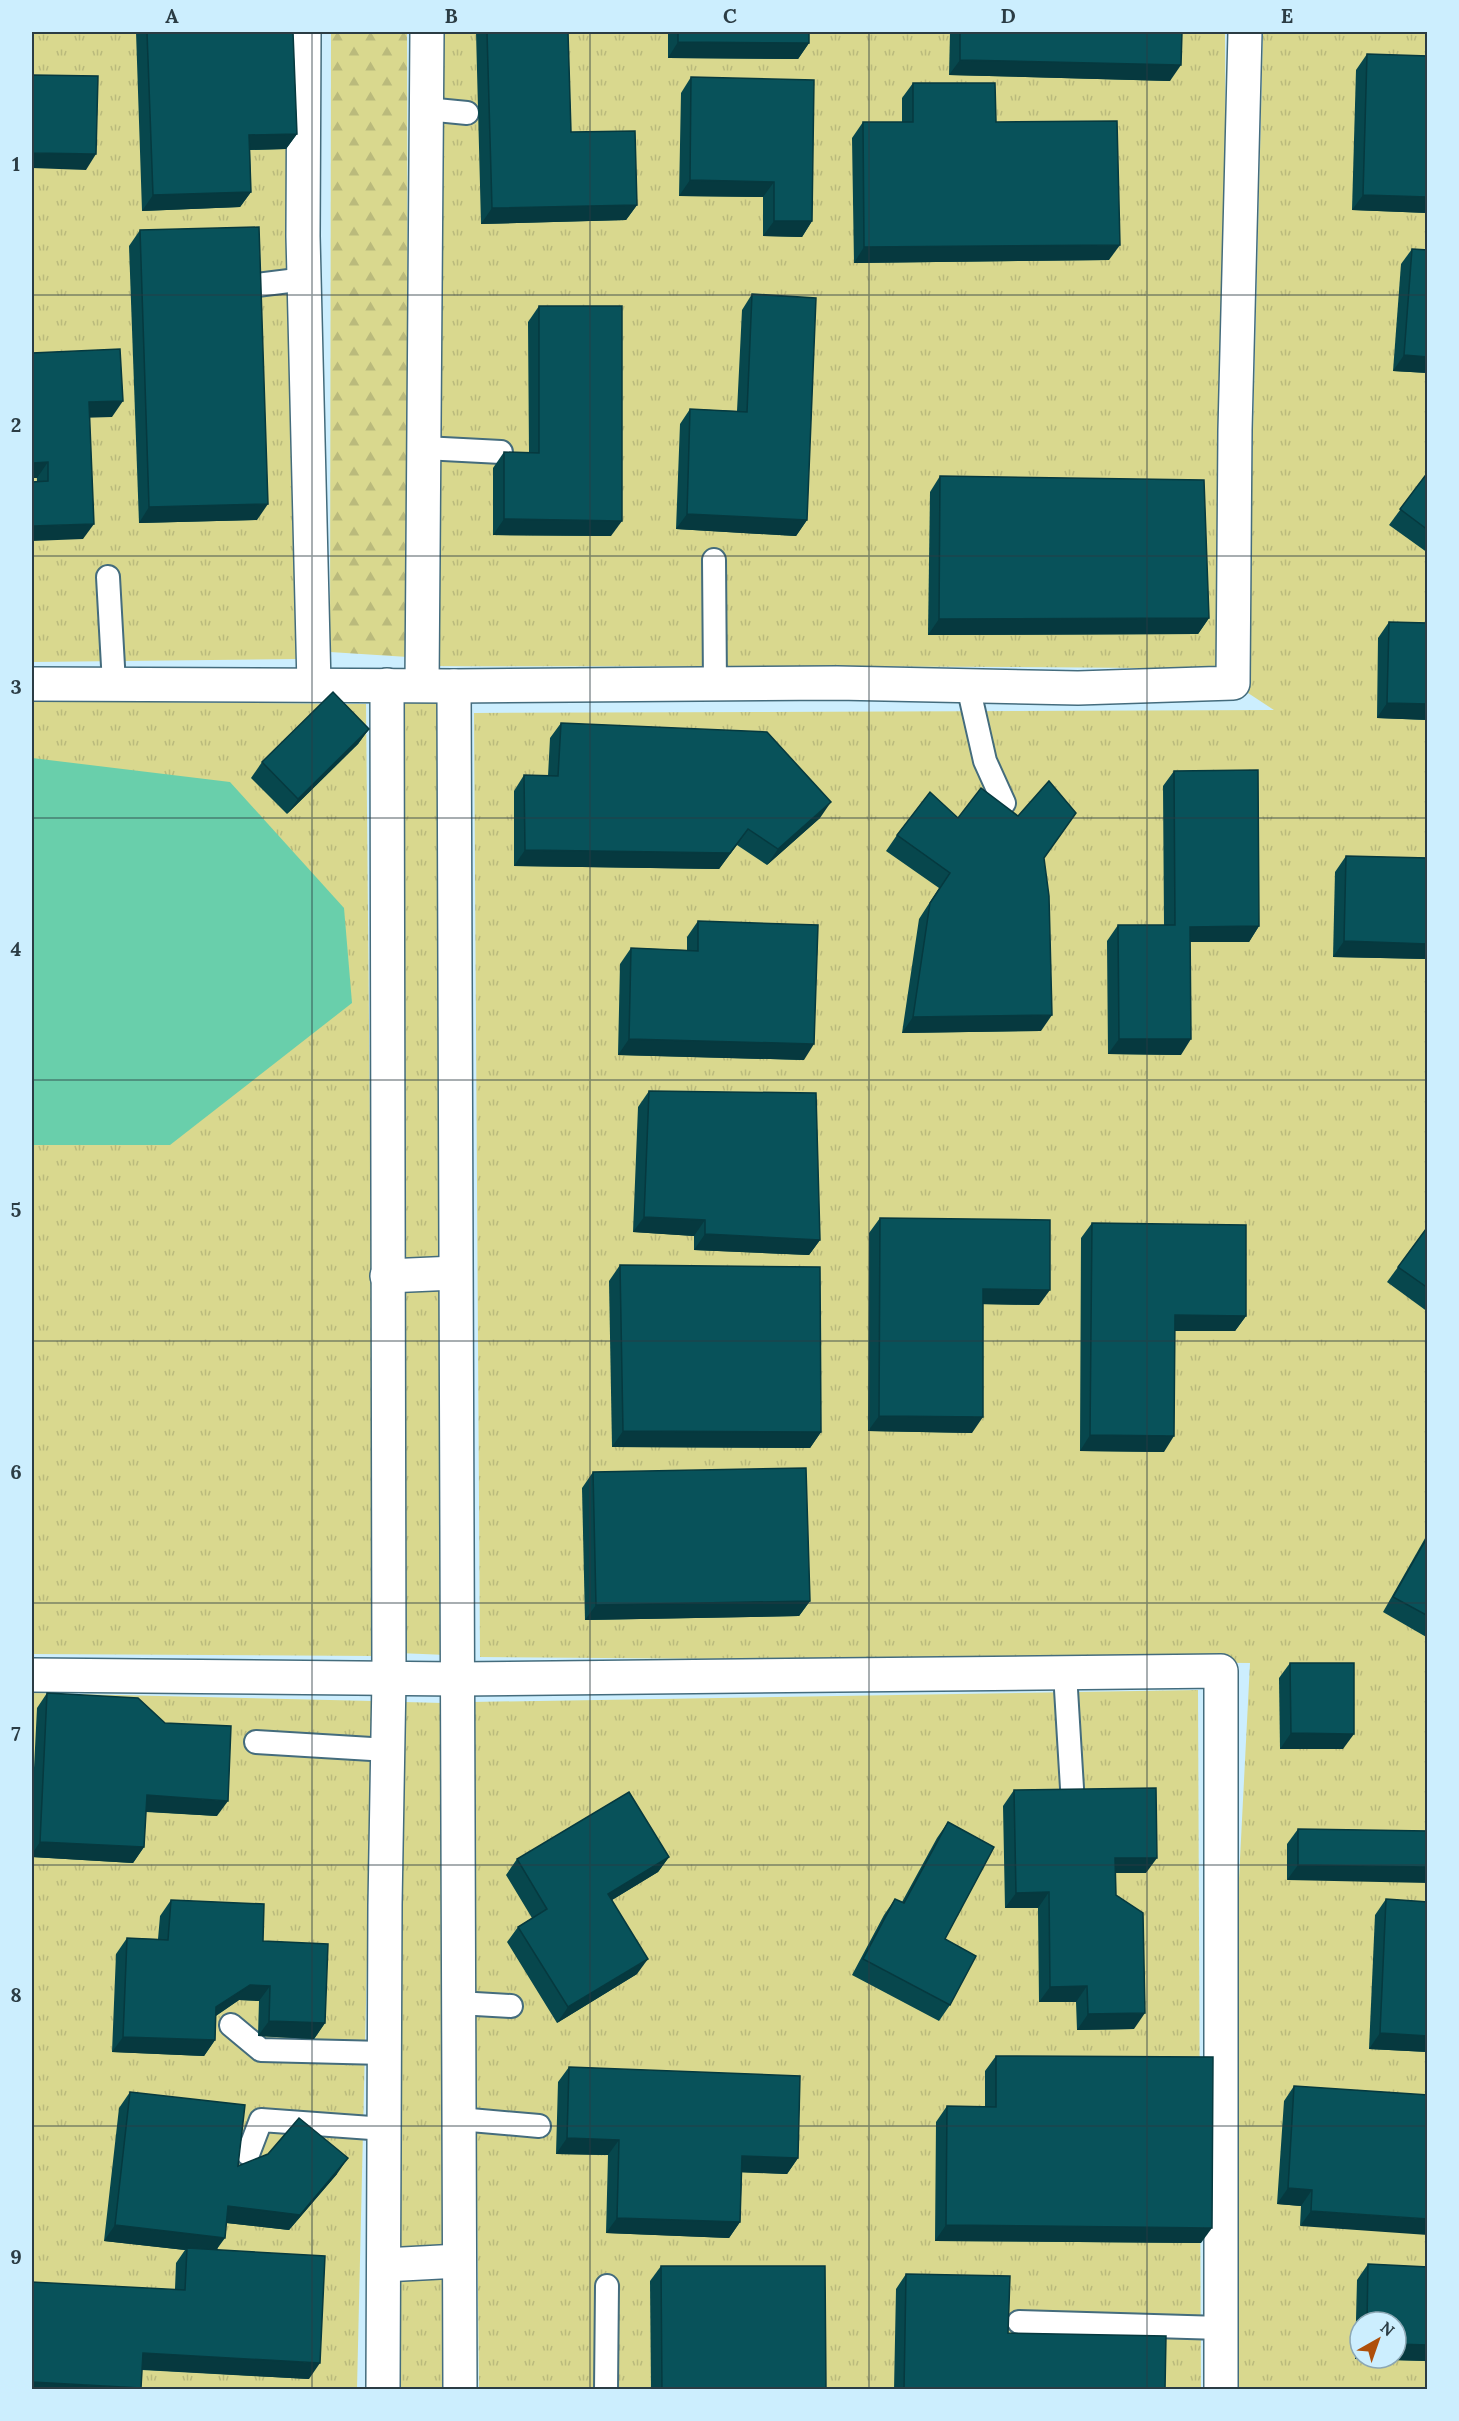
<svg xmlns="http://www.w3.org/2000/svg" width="1459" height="2421" viewBox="0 0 1459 2421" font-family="Lora,serif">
	<defs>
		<pattern id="grass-tufts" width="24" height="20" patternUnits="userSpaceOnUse" patternTransform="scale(1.5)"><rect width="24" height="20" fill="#d9d88e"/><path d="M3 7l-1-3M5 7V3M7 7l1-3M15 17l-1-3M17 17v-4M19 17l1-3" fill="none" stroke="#baba7c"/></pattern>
		<pattern id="forest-firs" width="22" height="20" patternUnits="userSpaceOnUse" patternTransform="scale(1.5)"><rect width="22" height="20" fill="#d9d88e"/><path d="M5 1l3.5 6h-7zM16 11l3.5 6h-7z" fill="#baba7c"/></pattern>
	</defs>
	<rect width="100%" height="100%" fill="#cceefe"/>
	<!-- grass -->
	<g fill="url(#grass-tufts)" fill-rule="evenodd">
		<path d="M 32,32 L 292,32 L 297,659 L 32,662 Z"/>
		<path d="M 434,32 L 1225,32 L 1226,261 L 1218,667 L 1213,669 C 953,665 693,667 432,666 Z"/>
		<path d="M 1263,32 L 1427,32 L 1427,2389 L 1237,2389 L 1235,1957 L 1250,1663 L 480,1657 L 474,713 L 1274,710 L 1248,693 L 1247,672 ZM 1360,2322 L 1396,2322 L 1396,2358 L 1360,2358 Z"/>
		<path d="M 396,695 L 443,697 L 447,1655 L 398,1653 Z"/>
		<path d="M 32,701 L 366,704 L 375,1656 L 32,1654 Z"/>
		<path d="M 1198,1690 L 1201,2389 L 479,2389 L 472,1702 Z"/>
		<path d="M 32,1693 L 373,1701 L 357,2389 L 32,2390 Z"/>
		<path d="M 404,1702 L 443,1703 L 448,2389 L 400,2390 L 398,1886 Z"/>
	</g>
	<!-- forest -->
	<path fill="url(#forest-firs)" d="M 331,32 L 407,32 L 408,657 L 330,652 Z"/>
	<!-- water -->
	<path fill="#69cfab" d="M 32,758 L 230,782 L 344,908 L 352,1003 L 170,1145 L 32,1145 Z"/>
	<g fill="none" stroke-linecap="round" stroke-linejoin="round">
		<defs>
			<g id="lane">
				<path d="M 426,109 L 467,113"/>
				<path d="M 257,285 L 305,279"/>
				<path d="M 424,448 L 501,452"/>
				<path d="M 714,560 L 715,684"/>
				<path d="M 108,577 L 114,684"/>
				<path d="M 968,686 L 985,761 L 1004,803"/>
				<path d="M 1065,1673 L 1072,1788"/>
				<path d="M 256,1742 L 388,1750"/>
				<path d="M 458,2003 L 511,2006"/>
				<path d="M 231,2025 L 261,2050 L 384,2053"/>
				<path d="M 459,2119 L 539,2126"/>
				<path d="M 248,2154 L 261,2120 L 385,2129"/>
				<path d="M 1019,2322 L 1221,2328"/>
				<path d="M 606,2390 L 607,2286"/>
			</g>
			<g id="street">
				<path d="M 304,32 L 303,236 L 314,685"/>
				<path d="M 32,684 L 454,686 L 837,683 L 1078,688 L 1233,683 L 1235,430 L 1245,32"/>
				<path d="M 422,685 L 427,32"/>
				<path d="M 454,686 L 460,2390"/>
				<path d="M 387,1276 L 455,1273"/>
				<path d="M 32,1675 L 458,1679 L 1221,1671 L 1221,2390"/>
				<path d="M 384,2265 L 459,2261"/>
				<path d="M 383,2390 L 385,1905 L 389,1678 L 387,685"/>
			</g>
		</defs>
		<!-- lane casing -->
		<use href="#lane" stroke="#446c7d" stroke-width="26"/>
		<!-- street casing -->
		<use href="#street" stroke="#446c7d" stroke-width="36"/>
		<!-- lane -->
		<use href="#lane" stroke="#fff" stroke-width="22"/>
		<!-- street -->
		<use href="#street" stroke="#fff" stroke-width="33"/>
	</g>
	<!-- wall -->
	<g fill="#07474d" fill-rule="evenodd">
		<path d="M 136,32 L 293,32 L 297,134 L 286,149 L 250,150 L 251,192 L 240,207 L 142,211 Z"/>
		<path d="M 476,32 L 568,32 L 571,132 L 637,205 L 626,220 L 481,224 Z"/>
		<path d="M 668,32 L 809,32 L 809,43 L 798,59 L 668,58 Z"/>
		<path d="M 950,32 L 1182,32 L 1170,81 L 949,75 Z"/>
		<path d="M 1367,54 L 1428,56 L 1428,213 L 1352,210 L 1356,70 Z"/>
		<path d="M 691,77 L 812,221 L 802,237 L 763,236 L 763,197 L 679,196 L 681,93 Z"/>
		<path d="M 913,83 L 996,122 L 1109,260 L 854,263 L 852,138 L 863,122 L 902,122 L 902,98 Z"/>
		<path d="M 140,230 L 257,520 L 139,523 L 129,246 Z"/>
		<path d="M 1412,249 L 1428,373 L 1393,371 L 1401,264 Z"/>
		<path d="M 752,294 L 807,520 L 796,536 L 676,529 L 680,424 L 690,409 L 737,411 L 742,310 Z"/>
		<path d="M 539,306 L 611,536 L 493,535 L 493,468 L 504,452 L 529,453 L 528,322 Z"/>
		<path d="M 32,353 L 112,417 L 89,417 L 83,539 L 37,481 Z"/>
		<path d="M 1428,472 L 1428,553 L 1389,525 Z"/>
		<path d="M 940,476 L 1209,618 L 1198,634 L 928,635 L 930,492 Z"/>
		<path d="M 1428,594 L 1428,720 L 1377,718 L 1378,638 L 1389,622 L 1427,623 Z"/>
		<path d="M 561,723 L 820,818 L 767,865 L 737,845 L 719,869 L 514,866 L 514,791 L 524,775 L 548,776 L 550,738 Z"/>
		<path d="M 369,729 L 358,744 L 287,814 L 251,778 L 262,762 Z"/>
		<path d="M 1174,771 L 1259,926 L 1249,942 L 1190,942 L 1181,1055 L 1108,1054 L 1107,941 L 1118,925 L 1164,925 L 1163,786 Z"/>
		<path d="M 958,818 L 1044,858 L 1041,1031 L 902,1033 L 919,919 L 939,888 L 886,851 L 897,835 Z"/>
		<path d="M 1346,856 L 1428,858 L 1428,959 L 1333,957 L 1335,872 Z"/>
		<path d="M 698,921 L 804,1060 L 618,1055 L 620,964 L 631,948 L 687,950 L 687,937 Z"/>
		<path d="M 649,1091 L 820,1240 L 809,1255 L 694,1250 L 694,1236 L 633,1232 L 638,1107 Z"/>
		<path d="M 880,1218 L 1039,1305 L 983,1304 L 972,1433 L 868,1431 L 869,1233 Z"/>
		<path d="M 1092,1223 L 1246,1316 L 1235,1331 L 1175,1331 L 1164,1452 L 1080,1451 L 1081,1238 Z"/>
		<path d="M 1428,1229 L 1428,1312 L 1387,1282 L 1398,1267 Z"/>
		<path d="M 620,1265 L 821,1432 L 810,1448 L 612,1447 L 609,1281 Z"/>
		<path d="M 593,1472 L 810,1601 L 799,1616 L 585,1620 L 582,1488 Z"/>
		<path d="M 1428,1533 L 1428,1638 L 1383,1612 Z"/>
		<path d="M 1290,1663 L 1343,1749 L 1280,1749 L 1279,1678 Z"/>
		<path d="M 47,1693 L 217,1816 L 146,1812 L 144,1847 L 133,1863 L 32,1857 L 32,1808 L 37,1708 Z"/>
		<path d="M 1014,1790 L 1146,1873 L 1115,1873 L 1116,1895 L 1134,2029 L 1077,2030 L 1076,2002 L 1039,2002 L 1038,1908 L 1005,1908 L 1003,1806 Z"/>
		<path d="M 948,1822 L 945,1939 L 950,2005 L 939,2021 L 852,1975 L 884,1915 L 895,1899 L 902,1902 L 937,1838 Z"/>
		<path d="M 1298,1829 L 1428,1831 L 1287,1880 L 1287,1844 Z"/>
		<path d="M 669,1857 L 658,1872 L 612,1900 L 637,1974 L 557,2023 L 507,1942 L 518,1927 L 532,1918 L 506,1875 L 517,1859 Z"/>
		<path d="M 1386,1899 L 1428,1902 L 1428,2052 L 1369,2049 L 1375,1915 Z"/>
		<path d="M 171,1900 L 263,1941 L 325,2023 L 314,2039 L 258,2036 L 259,2001 L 239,2000 L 216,2016 L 215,2040 L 204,2056 L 112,2052 L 116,1954 L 127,1938 L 158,1939 L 160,1916 Z"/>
		<path d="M 996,2056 L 1201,2243 L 935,2241 L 936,2122 L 947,2106 L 985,2106 L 985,2071 Z"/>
		<path d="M 569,2067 L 798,2158 L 787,2174 L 742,2172 L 740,2222 L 729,2238 L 606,2233 L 608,2155 L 556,2154 L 558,2082 Z"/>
		<path d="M 1294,2086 L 1428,2095 L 1300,2226 L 1301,2206 L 1277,2204 L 1284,2101 Z"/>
		<path d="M 130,2092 L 238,2166 L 337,2174 L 289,2230 L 227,2223 L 217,2250 L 309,2379 L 142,2370 L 32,2390 L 175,2289 L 176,2263 L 185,2250 L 104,2241 L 119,2108 Z"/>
		<path d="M 1368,2264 L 1428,2267 L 1428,2361 L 1355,2359 L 1357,2280 ZM 1360,2322 L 1396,2322 L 1360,2358 Z"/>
		<path d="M 661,2266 L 826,2390 L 651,2390 L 650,2281 Z"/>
		<path d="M 906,2274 L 1008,2333 L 1165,2390 L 894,2390 L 896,2289 Z"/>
	</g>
	<!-- shaded-wall -->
	<g fill="#06393f">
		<path d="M 678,42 L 809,43 L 798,59 L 668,58 Z"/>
		<path d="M 960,60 L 1181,65 L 1170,81 L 949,75 Z"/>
		<path d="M 297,134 L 286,149 L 238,150 L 249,135 Z"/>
		<path d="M 32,153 L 96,154 L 86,170 L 32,168 Z"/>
		<path d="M 690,180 L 774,182 L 763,197 L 679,196 Z"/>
		<path d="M 251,192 L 240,207 L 142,211 L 153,195 Z"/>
		<path d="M 1363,195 L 1428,197 L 1428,213 L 1352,210 Z"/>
		<path d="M 637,205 L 626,220 L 481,224 L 492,208 Z"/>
		<path d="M 774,221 L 812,221 L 802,237 L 763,236 Z"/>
		<path d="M 1120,245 L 1109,260 L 854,263 L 864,247 Z"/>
		<path d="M 1404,355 L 1428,357 L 1428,373 L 1393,371 Z"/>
		<path d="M 123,401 L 112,417 L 78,418 L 89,402 Z"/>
		<path d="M 48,462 L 37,478 L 32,478 L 32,463 Z"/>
		<path d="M 268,504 L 257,520 L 139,523 L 149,507 Z"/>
		<path d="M 687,514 L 807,520 L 796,536 L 676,529 Z"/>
		<path d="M 504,519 L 622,521 L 611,536 L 493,535 Z"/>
		<path d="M 94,524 L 83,539 L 32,541 L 32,526 Z"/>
		<path d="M 1209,618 L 1198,634 L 928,635 L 939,619 Z"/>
		<path d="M 1387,703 L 1428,704 L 1428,720 L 1377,718 Z"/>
		<path d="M 369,729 L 358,744 L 287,814 L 298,799 Z"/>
		<path d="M 831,802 L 820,818 L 767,865 L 778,849 Z"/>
		<path d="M 748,829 L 719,869 L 514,866 L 525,850 Z"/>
		<path d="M 1259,926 L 1249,942 L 1179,942 L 1190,927 Z"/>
		<path d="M 1344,941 L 1428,944 L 1428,959 L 1333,957 Z"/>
		<path d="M 1052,1015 L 1041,1031 L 902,1033 L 913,1017 Z"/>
		<path d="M 629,1039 L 814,1044 L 804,1060 L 618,1055 Z"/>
		<path d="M 1119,1039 L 1191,1039 L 1181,1055 L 1108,1054 Z"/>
		<path d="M 644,1217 L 705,1220 L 694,1236 L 633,1232 Z"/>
		<path d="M 705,1234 L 820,1240 L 809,1255 L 694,1250 Z"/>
		<path d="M 983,1289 L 1050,1290 L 1039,1305 L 972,1304 Z"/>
		<path d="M 1175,1315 L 1246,1316 L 1235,1331 L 1164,1331 Z"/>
		<path d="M 879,1416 L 983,1417 L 972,1433 L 868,1431 Z"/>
		<path d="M 623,1431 L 821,1432 L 810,1448 L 612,1447 Z"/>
		<path d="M 1090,1435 L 1174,1436 L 1164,1452 L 1080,1451 Z"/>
		<path d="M 810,1601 L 799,1616 L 585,1620 L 596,1605 Z"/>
		<path d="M 1291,1733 L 1354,1734 L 1343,1749 L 1280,1749 Z"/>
		<path d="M 147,1795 L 228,1801 L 217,1816 L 136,1811 Z"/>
		<path d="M 40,1842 L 144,1847 L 133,1863 L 32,1857 L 32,1854 Z"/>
		<path d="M 669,1857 L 658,1872 L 597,1909 L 608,1894 Z"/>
		<path d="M 1115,1858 L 1157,1858 L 1146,1873 L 1104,1873 Z"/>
		<path d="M 1298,1865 L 1428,1867 L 1428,1883 L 1287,1880 Z"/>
		<path d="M 1049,1892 L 1038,1908 L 1005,1908 L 1016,1893 Z"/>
		<path d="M 648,1959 L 637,1974 L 557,2023 L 568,2007 Z"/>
		<path d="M 250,1985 L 270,1986 L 259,2001 L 239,2000 L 205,2023 L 216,2007 Z"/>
		<path d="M 1087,1986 L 1076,2002 L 1039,2002 L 1050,1987 Z"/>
		<path d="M 1145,2013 L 1134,2029 L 1077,2030 L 1088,2014 Z"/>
		<path d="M 269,2021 L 325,2023 L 314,2039 L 258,2036 Z"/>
		<path d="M 1380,2033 L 1428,2036 L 1428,2052 L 1369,2049 Z"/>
		<path d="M 123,2037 L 215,2040 L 204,2056 L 112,2052 Z"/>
		<path d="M 567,2138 L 619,2140 L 608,2155 L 556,2154 Z"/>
		<path d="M 742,2156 L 798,2158 L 787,2174 L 731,2172 Z"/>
		<path d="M 348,2158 L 337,2174 L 289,2230 L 217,2222 L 228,2206 Z"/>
		<path d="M 1288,2188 L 1312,2190 L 1301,2206 L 1277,2204 Z"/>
		<path d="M 1311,2211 L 1428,2219 L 1428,2235 L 1300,2226 Z"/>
		<path d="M 617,2218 L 740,2222 L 729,2238 L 606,2233 Z"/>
		<path d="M 115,2225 L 225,2238 L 214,2253 L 187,2248 L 185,2250 L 104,2241 Z"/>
		<path d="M 946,2225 L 1212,2228 L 1201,2243 L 935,2241 Z"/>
		<path d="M 1396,2344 L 1428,2345 L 1428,2361 L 1355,2359 L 1360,2352 L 1360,2358 L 1396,2358 Z"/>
		<path d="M 143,2353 L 320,2363 L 309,2379 L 132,2369 Z"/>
		<path d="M 32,2382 L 141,2388 L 141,2390 L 32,2390 Z"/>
	</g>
	<!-- building -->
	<g fill="#08525a" stroke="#06393f" stroke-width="1.5">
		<path d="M 147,32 L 293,32 L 297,134 L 249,135 L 251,192 L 153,195 Z"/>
		<path d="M 487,32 L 568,32 L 571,132 L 635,131 L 637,205 L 492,208 Z"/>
		<path d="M 678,32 L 809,32 L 809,43 L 678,42 Z"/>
		<path d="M 960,32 L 1182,32 L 1181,65 L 960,60 Z"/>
		<path d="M 1367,54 L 1428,56 L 1428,197 L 1363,195 Z"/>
		<path d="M 32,75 L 98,76 L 96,154 L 32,153 Z"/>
		<path d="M 691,77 L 814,80 L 812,221 L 774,221 L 774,182 L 690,180 Z"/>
		<path d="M 913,83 L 995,83 L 996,122 L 1117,121 L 1120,245 L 864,247 L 863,122 L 913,122 Z"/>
		<path d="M 259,227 L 268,504 L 149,507 L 140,230 Z"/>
		<path d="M 1412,249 L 1428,250 L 1428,357 L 1404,355 Z"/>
		<path d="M 752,294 L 816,298 L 807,520 L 687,514 L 690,409 L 747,412 Z"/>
		<path d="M 539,306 L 622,306 L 622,521 L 504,519 L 504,452 L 539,453 Z"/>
		<path d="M 120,349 L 123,401 L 89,402 L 94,524 L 32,526 L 32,482 L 48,481 L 48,462 L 32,463 L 32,353 Z"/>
		<path d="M 1428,472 L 1428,530 L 1400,509 Z"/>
		<path d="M 940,476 L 1204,480 L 1209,618 L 939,619 Z"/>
		<path d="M 1389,622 L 1428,623 L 1428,704 L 1387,703 Z"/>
		<path d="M 333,692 L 369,729 L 298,799 L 262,762 Z"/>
		<path d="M 561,723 L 767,732 L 831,802 L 778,849 L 748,829 L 730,853 L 525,850 L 524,775 L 558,776 Z"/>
		<path d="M 1258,770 L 1259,926 L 1190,927 L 1191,1039 L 1119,1039 L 1118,925 L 1175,925 L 1174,771 Z"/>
		<path d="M 1049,781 L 1076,813 L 1044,858 L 1049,896 L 1052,1015 L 913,1017 L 930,903 L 950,873 L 897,835 L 930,792 L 958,818 L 981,788 L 1018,816 Z"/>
		<path d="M 1346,856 L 1428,858 L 1428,944 L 1344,941 Z"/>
		<path d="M 698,921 L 818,925 L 814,1044 L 629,1039 L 631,948 L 698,951 Z"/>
		<path d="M 649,1091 L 816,1093 L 820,1240 L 705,1234 L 705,1220 L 644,1217 Z"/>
		<path d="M 880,1218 L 1050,1220 L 1050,1290 L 983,1289 L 983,1417 L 879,1416 Z"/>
		<path d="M 1092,1223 L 1246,1225 L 1246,1316 L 1175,1315 L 1174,1436 L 1090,1435 Z"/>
		<path d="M 1426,1229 L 1428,1229 L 1428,1288 L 1398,1267 Z"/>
		<path d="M 620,1265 L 820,1267 L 821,1432 L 623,1431 Z"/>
		<path d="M 806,1468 L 810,1601 L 596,1605 L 593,1472 Z"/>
		<path d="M 1428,1536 L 1428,1616 L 1393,1597 Z"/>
		<path d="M 1290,1663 L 1354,1663 L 1354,1734 L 1291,1733 Z"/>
		<path d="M 47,1693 L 138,1698 L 165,1723 L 231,1726 L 228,1801 L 147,1795 L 144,1847 L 40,1842 Z"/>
		<path d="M 1156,1788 L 1157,1858 L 1115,1858 L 1116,1895 L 1143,1913 L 1145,2013 L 1088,2014 L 1087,1986 L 1050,1987 L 1049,1892 L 1016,1893 L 1014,1790 Z"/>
		<path d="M 629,1792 L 669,1857 L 608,1894 L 648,1959 L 568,2007 L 518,1927 L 547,1909 L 517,1859 Z"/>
		<path d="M 948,1822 L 994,1847 L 945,1939 L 976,1956 L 950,2005 L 863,1959 L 895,1899 L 904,1903 Z"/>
		<path d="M 1298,1829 L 1428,1831 L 1428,1867 L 1298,1865 Z"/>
		<path d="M 1386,1899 L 1428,1902 L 1428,2036 L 1380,2033 Z"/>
		<path d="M 171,1900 L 264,1904 L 263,1941 L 328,1944 L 325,2023 L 269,2021 L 270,1986 L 250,1985 L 216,2007 L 215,2040 L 123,2037 L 127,1938 L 168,1940 Z"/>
		<path d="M 996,2056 L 1213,2057 L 1212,2228 L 946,2225 L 947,2106 L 996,2107 Z"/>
		<path d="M 569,2067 L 800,2076 L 798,2158 L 742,2156 L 740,2222 L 617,2218 L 619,2140 L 567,2138 Z"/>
		<path d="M 1294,2086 L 1428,2095 L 1428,2219 L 1311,2211 L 1312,2190 L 1288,2188 Z"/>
		<path d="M 130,2092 L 245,2105 L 238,2166 L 268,2154 L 299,2118 L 348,2158 L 300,2215 L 228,2206 L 225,2238 L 115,2225 Z"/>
		<path d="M 187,2248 L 325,2256 L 320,2363 L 143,2353 L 141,2388 L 32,2382 L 32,2282 L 185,2290 Z"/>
		<path d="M 1368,2264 L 1428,2267 L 1428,2345 L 1396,2344 L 1396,2322 L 1367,2322 Z"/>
		<path d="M 661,2266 L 825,2266 L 826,2390 L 662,2390 Z"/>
		<path d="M 906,2274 L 1010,2276 L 1008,2333 L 1166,2336 L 1165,2390 L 904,2390 Z"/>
	</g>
	<!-- grid -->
	<path fill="none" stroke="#2b3c44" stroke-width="1.5" stroke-opacity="0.55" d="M 312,32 L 312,2390M 590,32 L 590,2390M 869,32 L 869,2390M 1147,32 L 1147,2390M 32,295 L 1428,295M 32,556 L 1428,556M 32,818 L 1428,818M 32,1080 L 1428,1080M 32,1341 L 1428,1341M 32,1603 L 1428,1603M 32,1865 L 1428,1865M 32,2126 L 1428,2126"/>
	<!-- border -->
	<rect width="1459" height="2421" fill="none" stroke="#cceefe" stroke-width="66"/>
	<!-- north arrow -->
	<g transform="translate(1378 2340) rotate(40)"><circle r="28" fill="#cceefe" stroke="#8ca7b4" stroke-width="1.5"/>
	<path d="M0-4.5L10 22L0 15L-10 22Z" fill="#af4f0a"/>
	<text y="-9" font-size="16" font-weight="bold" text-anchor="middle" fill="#2b3c44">N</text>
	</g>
	<rect x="33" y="33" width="1393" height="2355" fill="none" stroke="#2b3c44" stroke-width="2"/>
	<g font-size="20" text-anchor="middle" font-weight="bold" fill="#2b3c44">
		<text x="172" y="23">A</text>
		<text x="451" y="23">B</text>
		<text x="730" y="23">C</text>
		<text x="1008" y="23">D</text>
		<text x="1287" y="23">E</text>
		<text x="16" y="171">1</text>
		<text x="16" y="432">2</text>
		<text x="16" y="694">3</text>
		<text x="16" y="956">4</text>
		<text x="16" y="1217">5</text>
		<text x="16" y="1479">6</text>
		<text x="16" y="1741">7</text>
		<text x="16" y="2002">8</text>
		<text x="16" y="2264">9</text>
	</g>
</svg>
